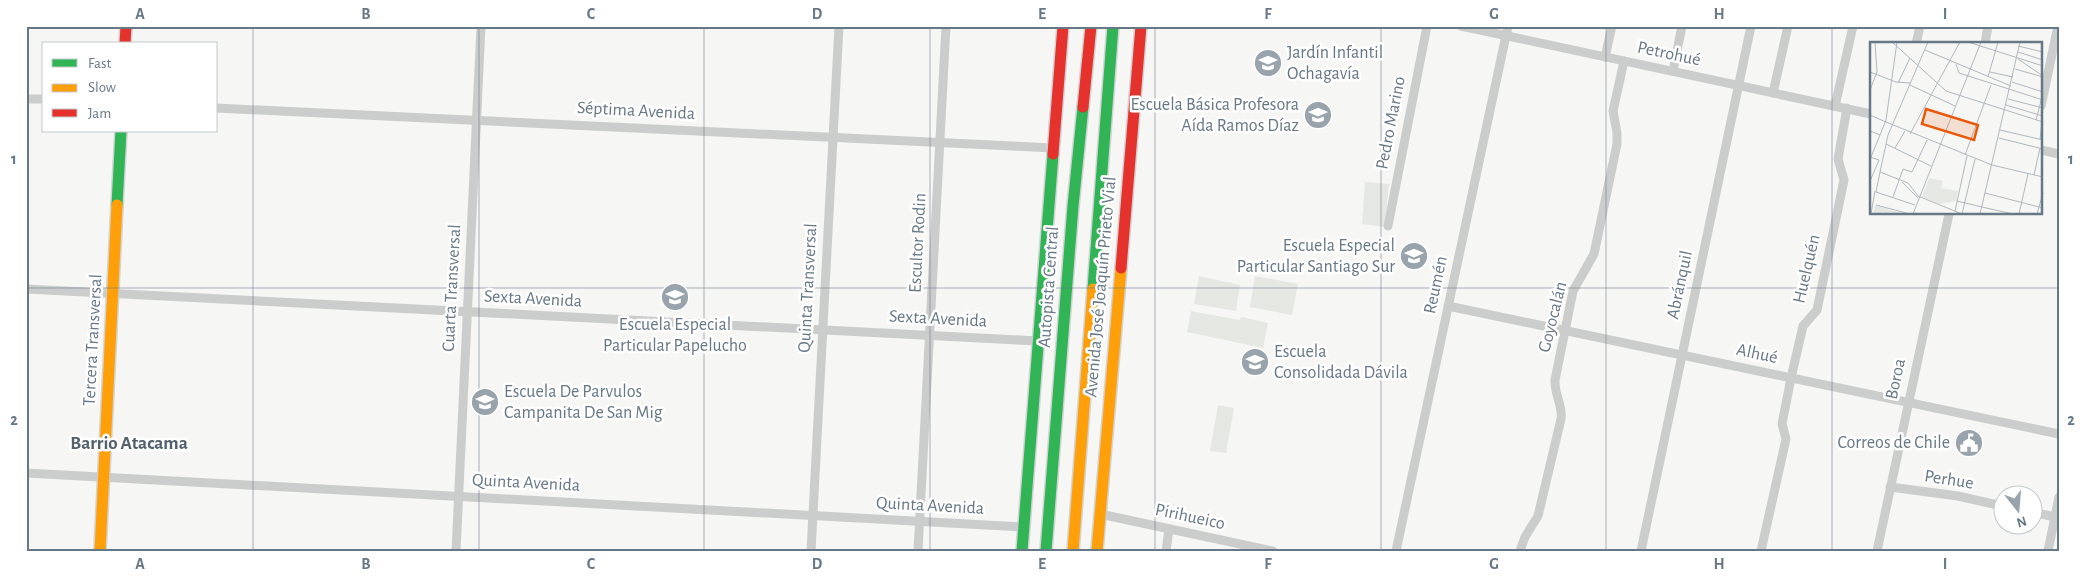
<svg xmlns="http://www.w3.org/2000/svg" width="2085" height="577" viewBox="0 0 2085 577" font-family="'Alegreya Sans',sans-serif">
	<rect width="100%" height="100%" fill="#f6f6f5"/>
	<!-- green -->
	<g fill="#e5e8e2">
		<path d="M 1365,182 L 1389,184 L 1385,227 L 1362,224 Z"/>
		<path d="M 1199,276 L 1240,285 L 1236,311 L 1194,304 Z"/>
		<path d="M 1255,276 L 1298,284 L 1292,315 L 1250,307 Z"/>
		<path d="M 1191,311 L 1239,320 L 1242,317 L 1268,323 L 1263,348 L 1187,332 Z"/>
		<path d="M 1218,405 L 1234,408 L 1226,453 L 1210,451 Z"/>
	</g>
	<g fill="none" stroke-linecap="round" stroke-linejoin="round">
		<defs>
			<g id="fast">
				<path d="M 117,205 L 121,131"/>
				<path d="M 1093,289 L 1113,26"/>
				<path d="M 1022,551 L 1053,154"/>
				<path d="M 1046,551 L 1073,206 L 1083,107"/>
			</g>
			<g id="slow">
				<path d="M 100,551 L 117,205"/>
				<path d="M 1073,551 L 1093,289"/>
				<path d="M 1097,551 L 1121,268"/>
			</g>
			<g id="jam">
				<path d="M 125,44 L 126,26"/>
				<path d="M 1083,107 L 1091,26"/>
				<path d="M 1053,154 L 1063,26"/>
				<path d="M 1121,268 L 1141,26"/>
			</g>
		</defs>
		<!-- fast casing -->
		<use href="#fast" stroke="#d2d3d4" stroke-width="14"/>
		<!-- slow casing -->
		<use href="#slow" stroke="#d2d3d4" stroke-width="14"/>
		<!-- jam casing -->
		<use href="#jam" stroke="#d2d3d4" stroke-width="14"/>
		<!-- street -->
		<g stroke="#cbcccc" stroke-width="9">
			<path d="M 1461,26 L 1871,114"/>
			<path d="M 1916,44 L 1920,26"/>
			<path d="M 1985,44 L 1988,26"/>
			<path d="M 1605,57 L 1612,26"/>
			<path d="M 1673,71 L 1682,26"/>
			<path d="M 1773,93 L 1788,26"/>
			<path d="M 26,99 L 44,99"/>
			<path d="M 1835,106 L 1853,26"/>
			<path d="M 2041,106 L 2058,26"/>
			<path d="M 216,108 L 1054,148"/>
			<path d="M 2041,150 L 2059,154"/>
			<path d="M 1388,226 L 1427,26"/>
			<path d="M 26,289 L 1038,341"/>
			<path d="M 1448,306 L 2059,434"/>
			<path d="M 26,473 L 1024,527"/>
			<path d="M 1890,487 L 1958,496 L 2002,506"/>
			<path d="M 2032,512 L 2055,517"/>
			<path d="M 1100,514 L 1273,551"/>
			<path d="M 456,551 L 481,26"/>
			<path d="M 811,551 L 839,26"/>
			<path d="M 918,551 L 946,26"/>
			<path d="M 1166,551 L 1169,529"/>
			<path d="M 1396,551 L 1508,26"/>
			<path d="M 1520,551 L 1525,537 L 1538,516 L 1561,419 C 1563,405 1554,394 1555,380 L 1573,291 L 1594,254 L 1617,144 L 1617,133 L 1613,111 L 1624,61"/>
			<path d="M 1641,551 L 1751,26"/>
			<path d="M 1761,551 L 1786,439 L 1782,424 L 1791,378 L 1803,326 L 1817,310 L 1844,180 L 1838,159 L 1847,108"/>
			<path d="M 1877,551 L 1949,214"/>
			<path d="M 2048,551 L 2059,497"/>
		</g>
		<!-- fast -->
		<use href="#fast" stroke="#30b455" stroke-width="11"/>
		<!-- slow -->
		<use href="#slow" stroke="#ff9f0a" stroke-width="11"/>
		<!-- jam -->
		<use href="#jam" stroke="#e5322d" stroke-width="11"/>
	</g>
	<!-- grid -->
	<path fill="none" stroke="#667785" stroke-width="1" stroke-opacity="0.55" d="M 253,26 L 253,551M 479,26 L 479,551M 704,26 L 704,551M 930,26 L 930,551M 1155,26 L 1155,551M 1381,26 L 1381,551M 1606,26 L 1606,551M 1832,26 L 1832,551M 26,288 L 2059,288"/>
	<!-- icons -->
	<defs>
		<symbol id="school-disc" viewBox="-11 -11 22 22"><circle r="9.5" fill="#98a3ac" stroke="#fff"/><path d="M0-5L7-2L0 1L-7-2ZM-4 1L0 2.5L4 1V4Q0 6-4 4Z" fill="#fff"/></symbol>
		<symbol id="civic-disc" viewBox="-11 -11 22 22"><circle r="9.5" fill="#98a3ac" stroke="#fff"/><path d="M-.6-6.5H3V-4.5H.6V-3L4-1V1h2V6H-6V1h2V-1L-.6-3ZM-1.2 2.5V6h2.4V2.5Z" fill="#fff"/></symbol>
	</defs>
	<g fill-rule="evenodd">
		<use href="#school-disc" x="1252" y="47" width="32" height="32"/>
		<use href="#school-disc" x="1302" y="99" width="32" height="32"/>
		<use href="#school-disc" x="1398" y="240" width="32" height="32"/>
		<use href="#school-disc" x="659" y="281" width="32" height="32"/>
		<use href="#school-disc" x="1239" y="346" width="32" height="32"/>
		<use href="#school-disc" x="469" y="386" width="32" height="32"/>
		<use href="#civic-disc" x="1953" y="427" width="32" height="32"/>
	</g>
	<g text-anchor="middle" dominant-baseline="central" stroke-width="5" stroke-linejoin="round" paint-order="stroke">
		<!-- poi labels -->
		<g font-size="18" fill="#667785" stroke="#fff" text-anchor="start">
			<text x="1287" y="53">Jardín Infantil<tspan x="1287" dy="21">Ochagavía</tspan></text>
			<text x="1299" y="105" text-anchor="end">Escuela Básica Profesora<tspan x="1299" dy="21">Aída Ramos Díaz</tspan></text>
			<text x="1395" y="246" text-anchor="end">Escuela Especial<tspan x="1395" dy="21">Particular Santiago Sur</tspan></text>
			<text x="675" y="325" text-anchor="middle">Escuela Especial<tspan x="675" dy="21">Particular Papelucho</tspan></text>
			<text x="1274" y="352">Escuela<tspan x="1274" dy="21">Consolidada Dávila</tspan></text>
			<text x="504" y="392">Escuela De Parvulos<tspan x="504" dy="21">Campanita De San Mig</tspan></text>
			<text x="1950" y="443" text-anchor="end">Correos de Chile</text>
		</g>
		<!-- street labels -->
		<g font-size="18" fill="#667785" stroke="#fff">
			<text transform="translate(1669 54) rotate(12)">Petrohué</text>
			<text transform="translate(636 111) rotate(3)">Séptima Avenida</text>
			<text transform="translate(1391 123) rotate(-79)">Pedro Marino</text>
			<text transform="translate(918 243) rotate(-87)">Escultor Rodin</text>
			<text transform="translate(1807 269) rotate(-77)">Huelquén</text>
			<text transform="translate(1436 285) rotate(-78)">Reumén</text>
			<text transform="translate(1680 285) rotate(-78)">Abránquil</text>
			<text transform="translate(1049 287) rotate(-86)">Autopista Central</text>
			<text transform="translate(1101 287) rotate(-85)">Avenida José Joaquín Prieto Vial</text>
			<text transform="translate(452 288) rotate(-87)">Cuarta Transversal</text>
			<text transform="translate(808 288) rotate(-87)">Quinta Transversal</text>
			<text transform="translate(533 299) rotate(3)">Sexta Avenida</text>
			<text transform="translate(1553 317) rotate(-76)">Goyocalán</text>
			<text transform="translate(938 319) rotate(3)">Sexta Avenida</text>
			<text transform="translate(93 340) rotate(-87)">Tercera Transversal</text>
			<text transform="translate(1757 354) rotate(12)">Alhué</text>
			<text transform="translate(1896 379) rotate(-78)">Boroa</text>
			<text transform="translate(1949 480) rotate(9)">Perhue</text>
			<text transform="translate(526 483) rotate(3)">Quinta Avenida</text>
			<text transform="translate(930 506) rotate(3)">Quinta Avenida</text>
			<text transform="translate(1190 517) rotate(12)">Pirihueico</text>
		</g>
		<!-- neighbourhood labels -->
		<g font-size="19" font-weight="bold" fill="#54606b" stroke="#fff">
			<text x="129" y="443">Barrio Atacama</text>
		</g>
	</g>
	<!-- overview -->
	<g transform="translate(1870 42)">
		<rect width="172" height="172" fill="#f6f6f5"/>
		<path d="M 59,136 L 73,139 L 71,146 L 88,149 L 86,159 L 69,162 L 52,155 ZM 5,163 L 31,171 L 39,172 L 3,172 Z" fill="#e5e8e2"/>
		<path fill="none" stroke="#afb8be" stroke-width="1" d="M 22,0 L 76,49 L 173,80M 58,0 L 18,93 L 10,130 L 38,141 L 48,154 L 92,172M 98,0 L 173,24M 148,4 L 173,10M 55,8 L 141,44M 148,10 L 173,18M 148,17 L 173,34M 86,22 L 89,31 L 173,58M 145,27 L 173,35M 0,30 L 26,40 L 41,41M 120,30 L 143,35M 118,35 L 128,0M 142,40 L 173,50M 28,41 L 40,16M 67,42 L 90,0M 40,43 L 85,64M 0,48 L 7,30 L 5,0M 138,57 L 173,66M 136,63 L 173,74M 0,73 L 16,80M 166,78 L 173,51M 16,80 L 122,123 L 173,135M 130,88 L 173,98M 0,89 L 10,93 L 16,78 L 27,0M 40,92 L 67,42M 129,96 L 173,107M 170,98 L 172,79M 16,102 L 61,124M 25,106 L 35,89M 95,113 L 121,43M 0,115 L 9,118 L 0,139M 1,115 L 10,93M 10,130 L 6,150 L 45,163M 164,133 L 170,106M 32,140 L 48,156M 115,151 L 173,166M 23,155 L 33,127 L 42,130 L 57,98M 87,159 L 112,165M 6,163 L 40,172M 112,165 L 143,172M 85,169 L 97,114M 1,172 L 5,149M 43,172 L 111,0M 92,172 L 105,117M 110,172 L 150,0M 149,172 L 158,132M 167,172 L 173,151"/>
		<path fill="#e8590c" fill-opacity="0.15" stroke="#e8590c" stroke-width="2.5" d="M 56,67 L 108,83 L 104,98 L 52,82 Z"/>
		<rect width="172" height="172" fill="none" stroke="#667785" stroke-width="2.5"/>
	</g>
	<!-- border -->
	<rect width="2085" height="577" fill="none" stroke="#ffffff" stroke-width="55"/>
	<!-- legend -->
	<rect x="42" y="42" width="175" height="90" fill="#ffffff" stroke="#c2c9ce"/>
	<rect x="52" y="59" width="25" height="8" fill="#30b455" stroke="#c2c9ce"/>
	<text x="88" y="68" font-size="15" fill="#667785">Fast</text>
	<rect x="52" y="84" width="25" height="8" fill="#ff9f0a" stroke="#c2c9ce"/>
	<text x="88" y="92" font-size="15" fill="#667785">Slow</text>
	<rect x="52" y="109" width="25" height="8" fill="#e5322d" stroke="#c2c9ce"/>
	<text x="88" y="118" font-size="15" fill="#667785">Jam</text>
	<!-- north arrow -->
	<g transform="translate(2018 510) rotate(163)"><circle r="24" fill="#ffffff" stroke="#c2c9ce"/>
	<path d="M0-4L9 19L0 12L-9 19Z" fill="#98a3ac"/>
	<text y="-8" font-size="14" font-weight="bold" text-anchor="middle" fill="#667785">N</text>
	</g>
	<rect x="28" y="28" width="2030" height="522" fill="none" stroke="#667785" stroke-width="2"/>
	<g font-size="16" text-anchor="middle" font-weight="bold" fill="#667785">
		<text x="140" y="19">A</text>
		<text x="366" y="19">B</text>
		<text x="591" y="19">C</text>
		<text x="817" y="19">D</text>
		<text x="1042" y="19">E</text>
		<text x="1268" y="19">F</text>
		<text x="1494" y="19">G</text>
		<text x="1719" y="19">H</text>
		<text x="1945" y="19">I</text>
		<text x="14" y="164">1</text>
		<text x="2071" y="164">1</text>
		<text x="14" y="425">2</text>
		<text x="2071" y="425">2</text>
		<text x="140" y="569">A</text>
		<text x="366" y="569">B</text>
		<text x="591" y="569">C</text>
		<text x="817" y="569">D</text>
		<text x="1042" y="569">E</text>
		<text x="1268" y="569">F</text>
		<text x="1494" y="569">G</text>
		<text x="1719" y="569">H</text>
		<text x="1945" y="569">I</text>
	</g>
</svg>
